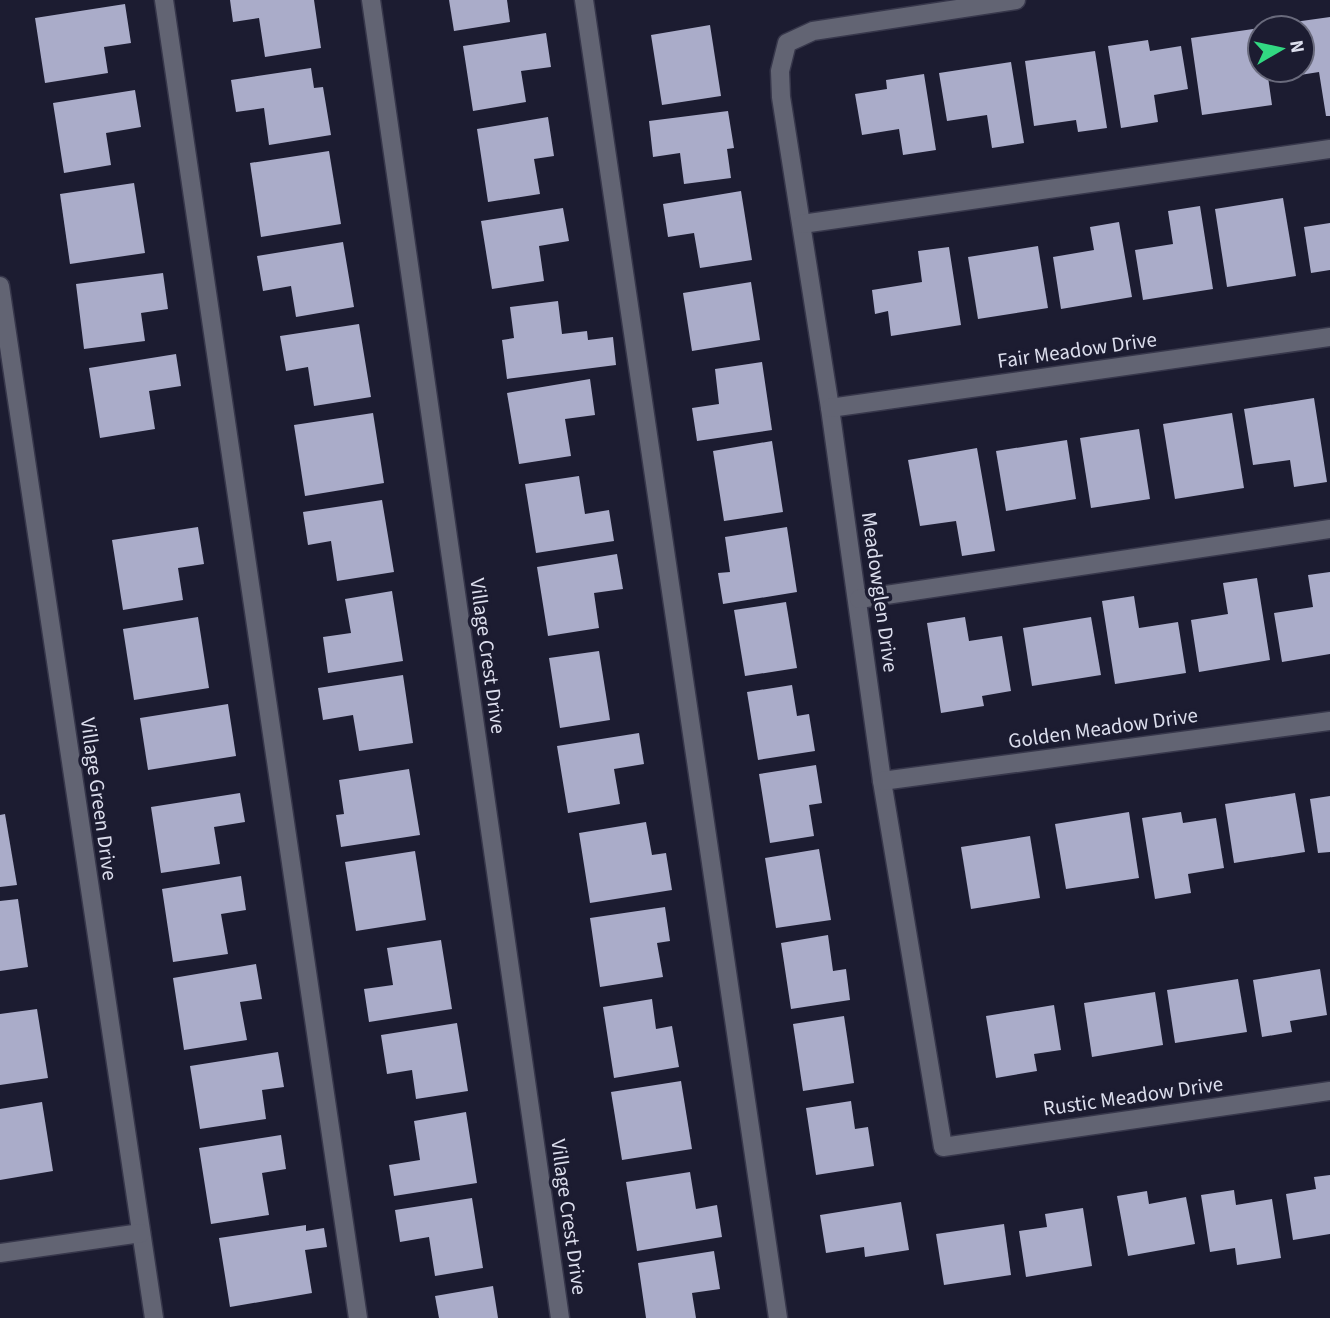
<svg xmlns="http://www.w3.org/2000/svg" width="1330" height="1318" viewBox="0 0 1330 1318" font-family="'Source Sans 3',sans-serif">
	<rect width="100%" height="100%" fill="#1c1c31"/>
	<!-- building -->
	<g fill="#aaacc9">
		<path d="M 230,0 L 314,0 L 321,48 L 265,57 L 259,18 L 233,22 Z"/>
		<path d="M 449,0 L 507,0 L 510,22 L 454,31 Z"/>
		<path d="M 125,4 L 131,43 L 104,47 L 108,73 L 45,83 L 35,18 Z"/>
		<path d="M 1330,17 L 1330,116 L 1326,116 L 1319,72 L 1281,78 L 1280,70 L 1302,70 L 1302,28 L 1273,28 L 1273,25 Z"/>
		<path d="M 710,25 L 721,96 L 662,105 L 651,35 Z"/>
		<path d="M 1260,28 L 1260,70 L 1267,70 L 1272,105 L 1202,115 L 1191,38 Z"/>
		<path d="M 546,33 L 551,67 L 521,71 L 526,102 L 473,111 L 463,46 Z"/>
		<path d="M 1148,40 L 1150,51 L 1181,46 L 1188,89 L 1154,95 L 1158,122 L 1121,128 L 1108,46 Z"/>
		<path d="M 1095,51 L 1107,128 L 1078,132 L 1076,120 L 1034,126 L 1025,61 Z"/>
		<path d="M 1011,62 L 1024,143 L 992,148 L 987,115 L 947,121 L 939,73 Z"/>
		<path d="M 311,68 L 314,88 L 323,87 L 331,135 L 269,145 L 264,108 L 236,112 L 231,80 Z"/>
		<path d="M 924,74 L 936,150 L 903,155 L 899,129 L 862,135 L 855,94 L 887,89 L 886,80 Z"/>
		<path d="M 135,90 L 141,127 L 106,133 L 111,165 L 64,173 L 53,103 Z"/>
		<path d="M 728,111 L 734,148 L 727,149 L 731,178 L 684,184 L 680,153 L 653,157 L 649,121 Z"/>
		<path d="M 548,117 L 554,156 L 534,159 L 540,194 L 488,202 L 477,129 Z"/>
		<path d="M 329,151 L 341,224 L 261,237 L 250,163 Z"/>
		<path d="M 134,183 L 145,253 L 70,264 L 60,194 Z"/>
		<path d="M 741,191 L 752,260 L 700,268 L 694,233 L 668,237 L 663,204 Z"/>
		<path d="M 1283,198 L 1296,276 L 1227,287 L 1215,209 Z"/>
		<path d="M 1200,206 L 1213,289 L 1143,300 L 1135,250 L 1173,244 L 1168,211 Z"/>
		<path d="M 563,208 L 569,241 L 539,246 L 544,281 L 492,289 L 481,221 Z"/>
		<path d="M 1119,222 L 1132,297 L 1061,309 L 1053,257 L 1094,250 L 1090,227 Z"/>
		<path d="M 1330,223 L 1330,270 L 1311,273 L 1304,227 Z"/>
		<path d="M 343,242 L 354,307 L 296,317 L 291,286 L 263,291 L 257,256 Z"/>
		<path d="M 1038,246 L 1048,308 L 978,319 L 968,257 Z"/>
		<path d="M 949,247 L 961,325 L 891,336 L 888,311 L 875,314 L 872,290 L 922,282 L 918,251 Z"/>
		<path d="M 163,273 L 168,309 L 141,313 L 145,341 L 84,349 L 76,284 Z"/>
		<path d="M 751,282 L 760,340 L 692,351 L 683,293 Z"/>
		<path d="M 558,301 L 562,334 L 587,331 L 588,340 L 613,337 L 616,365 L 507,379 L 502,340 L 514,338 L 510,307 Z"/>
		<path d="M 359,324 L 371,397 L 314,406 L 308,367 L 286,371 L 280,336 Z"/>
		<path d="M 176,354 L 181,386 L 149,391 L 155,429 L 100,438 L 89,368 Z"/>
		<path d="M 762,362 L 772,430 L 697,441 L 692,408 L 719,404 L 715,369 Z"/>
		<path d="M 590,379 L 595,415 L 565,419 L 571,456 L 519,464 L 507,393 Z"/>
		<path d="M 1314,398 L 1327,482 L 1294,487 L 1290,460 L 1253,465 L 1244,409 Z"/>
		<path d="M 373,413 L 384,483 L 305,496 L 294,425 Z"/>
		<path d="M 1232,413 L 1244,488 L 1175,499 L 1163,424 Z"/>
		<path d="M 1139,429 L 1150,499 L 1091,508 L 1080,438 Z"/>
		<path d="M 1067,440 L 1076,499 L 1006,511 L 996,451 Z"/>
		<path d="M 772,441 L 783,512 L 724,521 L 713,451 Z"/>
		<path d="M 977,448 L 995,551 L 962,556 L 956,521 L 920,526 L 908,460 Z"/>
		<path d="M 579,476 L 585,514 L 609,510 L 614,541 L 536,553 L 525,484 Z"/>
		<path d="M 382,500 L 394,572 L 337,581 L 331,541 L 308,545 L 303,512 Z"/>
		<path d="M 198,527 L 204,564 L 178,568 L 183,600 L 123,610 L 112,540 Z"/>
		<path d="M 787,527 L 797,592 L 723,604 L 718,573 L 730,572 L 725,537 Z"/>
		<path d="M 617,554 L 623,589 L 594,593 L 599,628 L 548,636 L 537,567 Z"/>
		<path d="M 1330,572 L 1330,654 L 1282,662 L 1274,613 L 1313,607 L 1308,575 Z"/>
		<path d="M 1257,578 L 1270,660 L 1199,672 L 1191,620 L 1228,614 L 1223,583 Z"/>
		<path d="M 392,591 L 403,661 L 328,673 L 323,637 L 351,633 L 345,599 Z"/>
		<path d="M 1134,596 L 1139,628 L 1178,622 L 1186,673 L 1115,684 L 1102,601 Z"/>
		<path d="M 786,602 L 797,668 L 745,676 L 734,610 Z"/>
		<path d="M 198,617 L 209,688 L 134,700 L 123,629 Z"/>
		<path d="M 965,617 L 969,641 L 1002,636 L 1011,691 L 982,696 L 984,706 L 941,713 L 927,623 Z"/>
		<path d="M 1091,617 L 1101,675 L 1032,686 L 1023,628 Z"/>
		<path d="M 599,651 L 610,720 L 560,728 L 549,658 Z"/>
		<path d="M 403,675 L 413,743 L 359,751 L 353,715 L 323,720 L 318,688 Z"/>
		<path d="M 792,685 L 797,716 L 809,714 L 815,751 L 758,760 L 747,692 Z"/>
		<path d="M 228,704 L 236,756 L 148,770 L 140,718 Z"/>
		<path d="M 639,733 L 644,764 L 614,769 L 620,804 L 568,813 L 557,746 Z"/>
		<path d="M 816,765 L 822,803 L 809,805 L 814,836 L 770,843 L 759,774 Z"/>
		<path d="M 409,769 L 420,835 L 341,847 L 336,815 L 344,814 L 339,780 Z"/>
		<path d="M 240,793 L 245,822 L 214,827 L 220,864 L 161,873 L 151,807 Z"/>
		<path d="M 1295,793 L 1305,852 L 1234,863 L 1225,804 Z"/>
		<path d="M 1330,796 L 1330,852 L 1318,853 L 1310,799 Z"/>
		<path d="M 1129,812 L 1139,878 L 1066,889 L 1055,824 Z"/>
		<path d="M 1181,812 L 1183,823 L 1216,818 L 1224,868 L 1188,874 L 1191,893 L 1155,899 L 1142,818 Z"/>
		<path d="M 5,814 L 17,885 L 0,887 L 0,815 Z"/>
		<path d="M 646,822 L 652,855 L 666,853 L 672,890 L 590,903 L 579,833 Z"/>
		<path d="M 1030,836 L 1040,898 L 971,909 L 961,847 Z"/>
		<path d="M 819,849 L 831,920 L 776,928 L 765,858 Z"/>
		<path d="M 415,851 L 426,920 L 356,931 L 345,862 Z"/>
		<path d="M 241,876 L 246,910 L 221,914 L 228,954 L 173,962 L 162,889 Z"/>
		<path d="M 18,899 L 28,967 L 0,971 L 0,901 Z"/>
		<path d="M 665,907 L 670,941 L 657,943 L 663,977 L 600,987 L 590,918 Z"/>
		<path d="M 828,935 L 833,971 L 846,969 L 850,1000 L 791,1009 L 781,943 Z"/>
		<path d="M 441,940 L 452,1009 L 369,1022 L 364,989 L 393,985 L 387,948 Z"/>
		<path d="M 256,964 L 262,999 L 240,1002 L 247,1040 L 184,1050 L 173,978 Z"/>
		<path d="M 1320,969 L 1327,1015 L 1290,1021 L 1292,1032 L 1262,1037 L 1253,980 Z"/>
		<path d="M 1238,979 L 1247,1032 L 1175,1043 L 1167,990 Z"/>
		<path d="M 1155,992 L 1163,1045 L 1092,1057 L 1084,1003 Z"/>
		<path d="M 652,999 L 656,1029 L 672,1026 L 679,1067 L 614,1078 L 603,1007 Z"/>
		<path d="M 1054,1005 L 1061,1050 L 1034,1054 L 1037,1071 L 996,1078 L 986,1016 Z"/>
		<path d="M 37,1009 L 48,1078 L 0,1085 L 0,1014 Z"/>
		<path d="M 844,1016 L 854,1083 L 803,1091 L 793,1024 Z"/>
		<path d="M 457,1023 L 468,1091 L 416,1099 L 412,1070 L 387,1074 L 381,1035 Z"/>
		<path d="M 278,1052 L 284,1087 L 262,1090 L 266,1119 L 200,1129 L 190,1066 Z"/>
		<path d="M 681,1081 L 692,1149 L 622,1160 L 611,1092 Z"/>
		<path d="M 851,1101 L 855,1129 L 868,1127 L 874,1166 L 816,1175 L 806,1108 Z"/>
		<path d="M 42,1102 L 53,1171 L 0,1180 L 0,1109 Z"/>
		<path d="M 466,1112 L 477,1183 L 394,1196 L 389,1165 L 420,1160 L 414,1121 Z"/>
		<path d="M 281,1135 L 286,1169 L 262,1173 L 269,1215 L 211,1224 L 199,1148 Z"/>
		<path d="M 690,1172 L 696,1209 L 717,1205 L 722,1237 L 637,1251 L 626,1182 Z"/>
		<path d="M 1330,1175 L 1330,1234 L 1293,1240 L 1286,1194 L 1316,1189 L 1314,1177 Z"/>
		<path d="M 1234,1190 L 1236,1205 L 1272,1199 L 1281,1258 L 1237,1265 L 1235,1248 L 1210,1252 L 1201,1195 Z"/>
		<path d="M 1147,1191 L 1149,1204 L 1186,1197 L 1195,1244 L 1128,1256 L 1117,1196 Z"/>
		<path d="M 472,1198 L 483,1268 L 435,1276 L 429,1237 L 400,1242 L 395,1210 Z"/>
		<path d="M 901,1202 L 909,1250 L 865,1257 L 864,1247 L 826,1253 L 820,1215 Z"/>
		<path d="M 1083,1208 L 1092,1266 L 1026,1277 L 1019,1231 L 1047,1227 L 1045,1214 Z"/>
		<path d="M 1004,1224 L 1011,1275 L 944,1285 L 936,1234 Z"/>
		<path d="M 306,1225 L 306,1231 L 324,1228 L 327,1247 L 305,1250 L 312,1293 L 230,1307 L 219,1238 Z"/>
		<path d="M 714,1251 L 720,1289 L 692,1293 L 696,1318 L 646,1318 L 638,1263 Z"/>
		<path d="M 493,1286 L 498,1318 L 439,1318 L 435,1296 Z"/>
	</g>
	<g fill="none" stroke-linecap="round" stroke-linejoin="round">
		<defs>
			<g id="minor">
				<path d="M 164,0 L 358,1318"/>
				<path d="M 371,0 L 560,1318"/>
				<path d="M 584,0 L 778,1318"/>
				<path d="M 1016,0 L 813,31 L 787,43 L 780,71 L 781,97 L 830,408 L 882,781 L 943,1147 L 1330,1091"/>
				<path d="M 802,224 L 1330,149"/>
				<path d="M 0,286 L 154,1318"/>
				<path d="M 830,408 L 1330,337"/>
				<path d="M 859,599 L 1330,529"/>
				<path d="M 882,781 L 1330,721"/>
				<path d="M 0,1253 L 141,1233"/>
			</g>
		</defs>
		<!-- minor casing -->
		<use href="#minor" stroke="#37374b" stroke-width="21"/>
		<!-- minor -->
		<use href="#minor" stroke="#626473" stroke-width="18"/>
	</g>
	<g text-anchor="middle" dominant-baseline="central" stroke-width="7" stroke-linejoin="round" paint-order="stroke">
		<!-- street labels -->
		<g font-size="21" fill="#dcdeed" stroke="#1c1c31">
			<text transform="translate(1077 350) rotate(-8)">Fair Meadow Drive</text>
			<text transform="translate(880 592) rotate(82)">Meadowglen Drive</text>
			<text transform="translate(488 656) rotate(82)">Village Crest Drive</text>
			<text transform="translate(1103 728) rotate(-8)">Golden Meadow Drive</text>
			<text transform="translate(99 799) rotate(82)">Village Green Drive</text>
			<text transform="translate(1133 1096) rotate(-8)">Rustic Meadow Drive</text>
			<text transform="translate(569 1217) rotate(82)">Village Crest Drive</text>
		</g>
	</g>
	<!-- north arrow -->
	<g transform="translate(1281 49) rotate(81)"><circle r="33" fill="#1c1c31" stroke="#696a7c" stroke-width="2"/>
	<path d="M0-5L12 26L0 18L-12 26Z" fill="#32d882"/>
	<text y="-10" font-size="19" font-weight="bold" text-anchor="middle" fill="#dcdeed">N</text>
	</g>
</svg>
